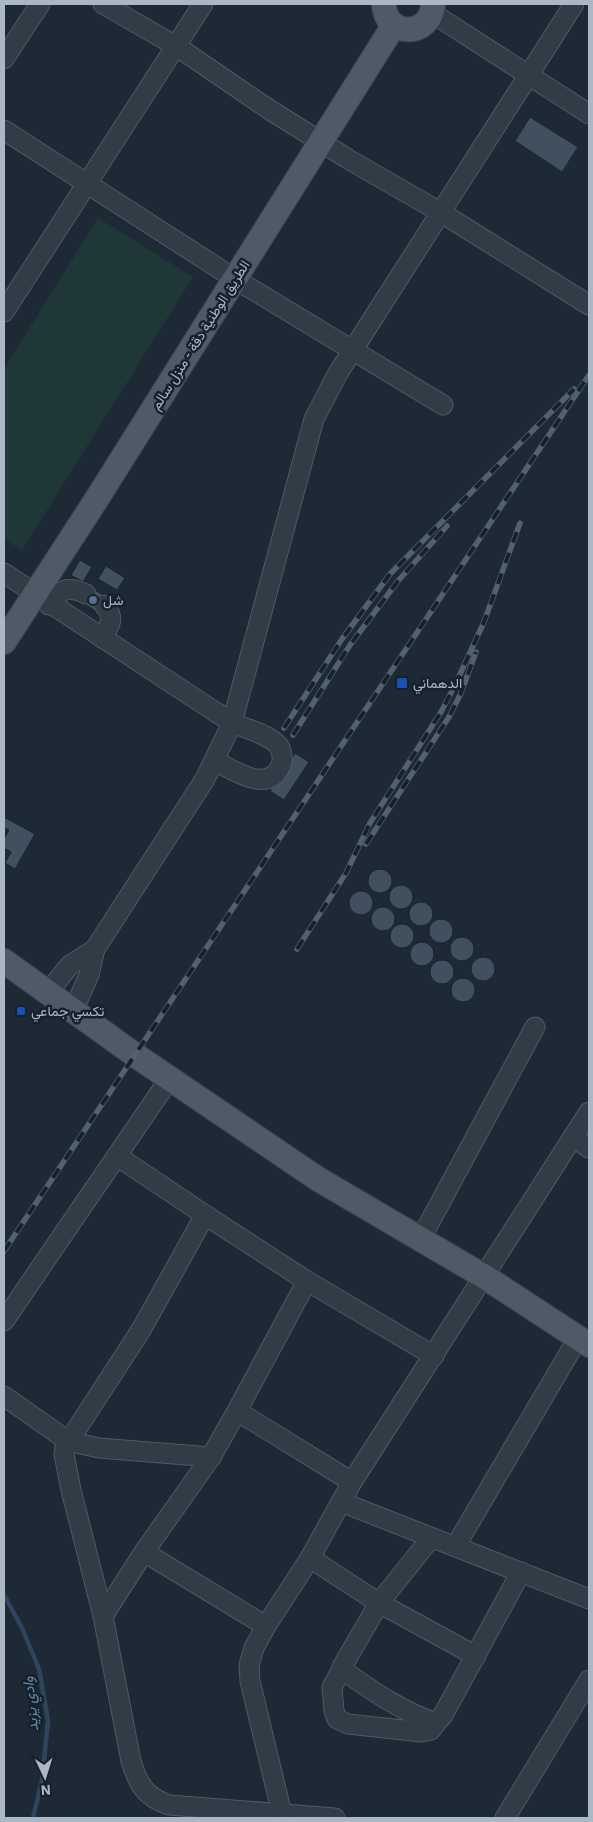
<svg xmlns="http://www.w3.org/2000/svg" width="593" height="1822" viewBox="0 0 593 1822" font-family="'IBM Plex Sans',Vazirmatn,sans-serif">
	<rect width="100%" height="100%" fill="#1d2a36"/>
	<!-- park -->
	<path fill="#1f3737" d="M 98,218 L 193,277 L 22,550 L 4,539 L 4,369 Z"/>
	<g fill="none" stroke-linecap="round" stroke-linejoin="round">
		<!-- stream -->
		<path stroke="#2d465d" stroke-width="4.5" d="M 4,1595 L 22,1628 L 39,1669 L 48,1721 L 42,1780 L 33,1818"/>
	</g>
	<!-- building -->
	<g fill="#40505f" stroke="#18232d">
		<path d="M 530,117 L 578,147 L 562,172 L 515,141 Z"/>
		<path d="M 80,560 L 92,567 L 83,582 L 71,575 Z"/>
		<path d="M 106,566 L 125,578 L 117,590 L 98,579 Z"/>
		<path d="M 90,587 L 108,598 L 99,613 L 81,602 Z"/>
		<path d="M 295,753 L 309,762 L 284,800 L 270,791 Z"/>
		<path d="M 4,817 L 35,834 L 15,869 L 5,863 L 11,852 L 4,848 L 4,839 L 9,830 L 4,828 Z"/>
		<circle cx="380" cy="881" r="12"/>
		<circle cx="401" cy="897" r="12"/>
		<circle cx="361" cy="903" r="12"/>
		<circle cx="421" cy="914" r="12"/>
		<circle cx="383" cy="919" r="12"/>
		<circle cx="441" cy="931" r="12"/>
		<circle cx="402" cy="936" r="12"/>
		<circle cx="462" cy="949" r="12"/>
		<circle cx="422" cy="954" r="12"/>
		<circle cx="483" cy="969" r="12"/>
		<circle cx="442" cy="972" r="12"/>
		<circle cx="463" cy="990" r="12"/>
	</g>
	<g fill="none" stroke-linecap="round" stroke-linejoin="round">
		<defs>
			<g id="minor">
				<path d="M 103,4 L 176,46 L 267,108 L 348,159 L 440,212 L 589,305"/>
				<path d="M 432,13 L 589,114"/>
				<path d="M 4,59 L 40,4"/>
				<path d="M 4,130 L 235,279 L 443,405"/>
				<path d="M 4,312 L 203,4"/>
				<path d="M 4,573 C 75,620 146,667 217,713 C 223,716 228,720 233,723 C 246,729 273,735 280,748 C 283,755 283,763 279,769 C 265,793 232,769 215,761"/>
				<path d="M 49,605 C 61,589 67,585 86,594"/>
				<path d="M 102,638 C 110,625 116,618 104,605"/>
				<path d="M 48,992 L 70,965 L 95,949"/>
				<path d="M 73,1011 L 89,975 L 95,949 L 205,779 L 232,723 L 314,419 L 338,373 L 574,4"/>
				<path d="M 573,1137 L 589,1148"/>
				<path d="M 117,1156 L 205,1215 L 307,1281 L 434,1356"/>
				<path d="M 205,1215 L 141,1330 L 65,1447 L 64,1454 L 71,1490 L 103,1616 L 131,1761 C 138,1784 145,1797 169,1805 L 335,1818"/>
				<path d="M 420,1240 L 535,1027"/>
				<path d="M 4,1321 L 170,1078"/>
				<path d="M 4,1396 L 68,1441 L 99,1448 L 211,1457"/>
				<path d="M 237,1411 L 352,1482"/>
				<path d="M 341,1502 L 589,1599"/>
				<path d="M 431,1538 L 379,1603 L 342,1667 L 344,1671 C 374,1692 401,1711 436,1723 L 443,1715 L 521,1572"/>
				<path d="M 455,1547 L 578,1338"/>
				<path d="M 144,1552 L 266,1626"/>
				<path d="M 310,1558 L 379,1603 L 476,1656"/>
				<path d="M 103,1616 L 144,1552 L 211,1457 L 237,1411 L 307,1281"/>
				<path d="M 342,1669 L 332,1687 L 334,1711 L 337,1719 L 348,1724 L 422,1732 L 431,1730 L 436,1723"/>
				<path d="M 282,1814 L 250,1681 L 249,1665 L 254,1648 L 266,1626 L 310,1558 L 352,1482 L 589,1112"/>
				<path d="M 505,1818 L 589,1680"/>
			</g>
			<g id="major">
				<path d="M 384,4 C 385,38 431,38 433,4"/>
				<path d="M 4,642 L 98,497 L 394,25"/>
				<path d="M 4,961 L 135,1055 L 318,1179 L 485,1277 L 589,1345"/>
			</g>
		</defs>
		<!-- minor casing -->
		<use href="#minor" stroke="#4e5a65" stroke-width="21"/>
		<!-- major casing -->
		<use href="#major" stroke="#3a4550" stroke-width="26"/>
		<!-- minor -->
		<use href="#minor" stroke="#313c47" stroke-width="19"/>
		<!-- major -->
		<use href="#major" stroke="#4e5b67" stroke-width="24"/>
		<defs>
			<g id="rail">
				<path d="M 284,728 L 342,639 L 390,574 L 574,389"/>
				<path d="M 293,735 L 350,645 L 398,581 L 447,526"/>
				<path d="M 366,844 L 449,717 L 461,693 L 476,652"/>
				<path d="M 297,949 L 346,873 L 370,823 L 441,712 L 455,685 L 484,622 L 520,523"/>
				<path d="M 4,1251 L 589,375"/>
			</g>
		</defs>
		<!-- rail casing -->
		<use href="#rail" stroke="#52616e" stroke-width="5.5"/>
		<!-- rail -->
		<use href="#rail" stroke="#16212b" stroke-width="4" stroke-dasharray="11" stroke-linecap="butt"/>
	</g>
	<!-- markers -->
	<circle fill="#5c6f8a" stroke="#16212b" stroke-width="2" cx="93" cy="600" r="5"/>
	<g fill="#1a4fb4" stroke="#16212b" stroke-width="2">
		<rect x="396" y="677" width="12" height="12" rx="2.5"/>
		<rect x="16" y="1006" width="10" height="10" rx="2.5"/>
	</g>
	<g text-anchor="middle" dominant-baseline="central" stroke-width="5" stroke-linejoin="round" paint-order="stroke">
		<!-- street labels -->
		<g font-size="14" fill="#aab7c4" stroke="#16212b">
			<text transform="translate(200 335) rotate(-58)">الطريق الوطنية دقة - منزل سالم</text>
		</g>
		<!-- poi labels -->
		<g font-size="14" fill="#aab7c4" stroke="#16212b" text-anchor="start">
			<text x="103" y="600">شل</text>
			<text x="413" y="683">الدهماني</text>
			<text x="31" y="1011">تكسي جماعي</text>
		</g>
		<!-- water labels -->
		<g font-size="15" font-style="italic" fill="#688bab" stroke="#16212b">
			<text transform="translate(30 1704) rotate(-96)">وادي يزيد</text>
		</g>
	</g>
	<!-- border -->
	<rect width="593" height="1822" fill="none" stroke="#aab7c4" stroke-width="10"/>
	<!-- north arrow -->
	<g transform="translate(45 1777) rotate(176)" stroke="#16212b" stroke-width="4" paint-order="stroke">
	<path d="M0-4L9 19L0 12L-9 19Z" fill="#aab7c4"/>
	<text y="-8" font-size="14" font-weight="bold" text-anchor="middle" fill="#aab7c4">N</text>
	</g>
</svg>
